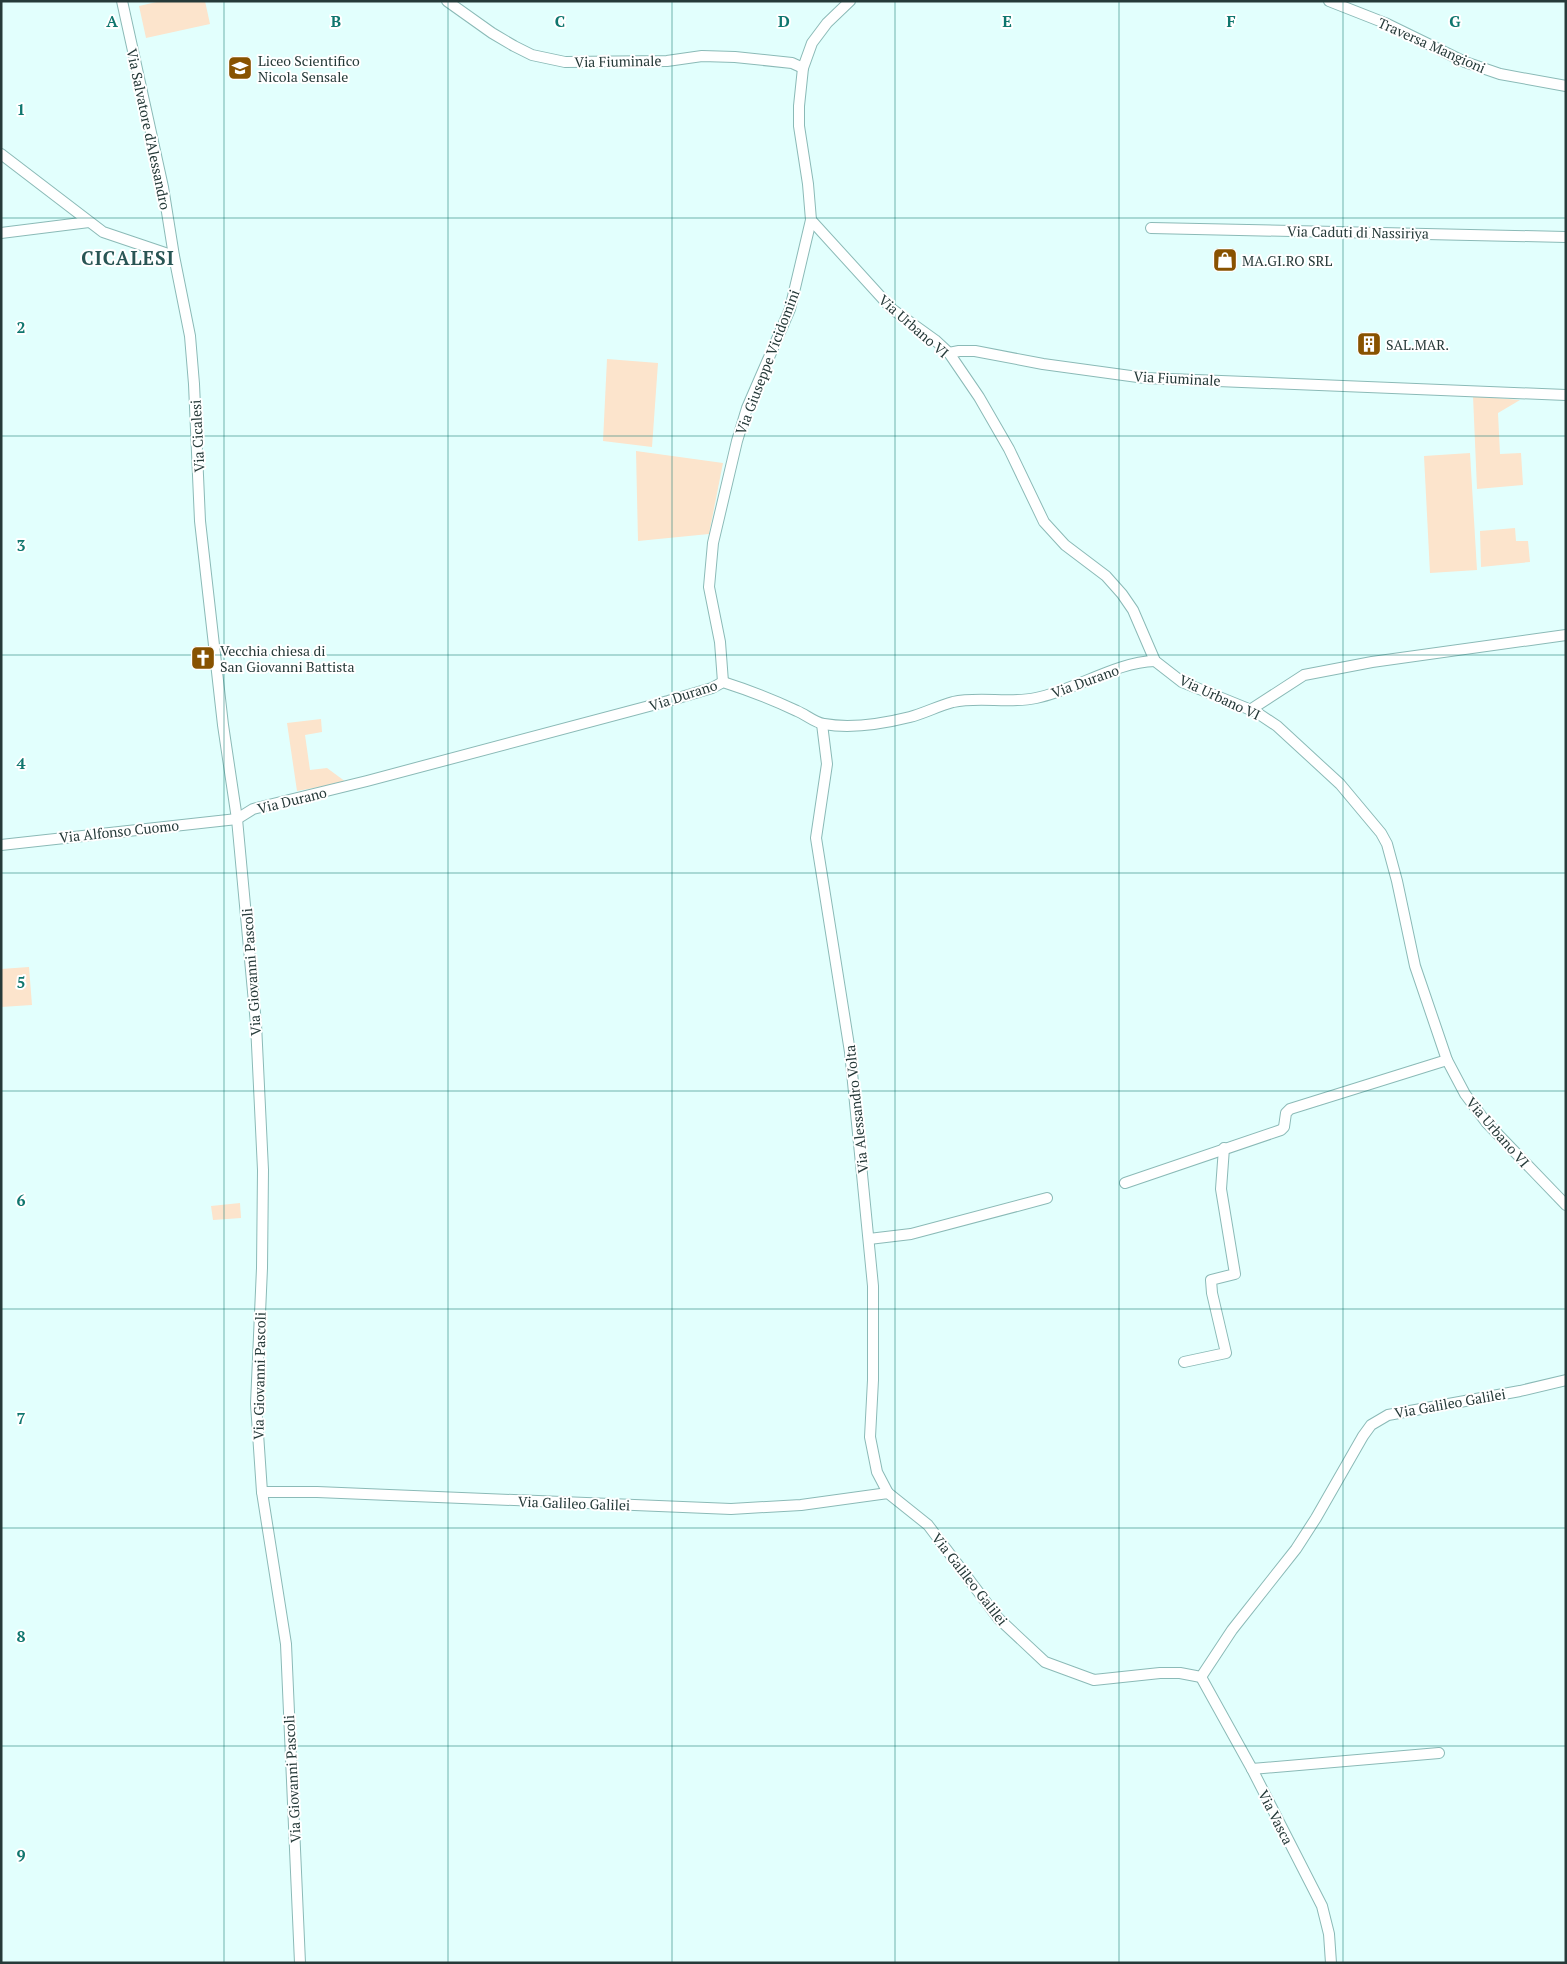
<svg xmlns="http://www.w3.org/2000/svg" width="1567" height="1964" viewBox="0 0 1567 1964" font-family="'PT Serif',serif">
	<rect width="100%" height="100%" fill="#e2fffd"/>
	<!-- green -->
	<g fill="#fce4cc">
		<path d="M 161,1 L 205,1 L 210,24 L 146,38 L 139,6 Z"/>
		<path d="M 607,359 L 658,363 L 652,447 L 603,441 Z"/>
		<path d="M 1473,396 L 1520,400 L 1498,413 L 1500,454 L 1521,453 L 1523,485 L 1477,489 Z"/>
		<path d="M 636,451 L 723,463 L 709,534 L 638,541 Z"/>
		<path d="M 1470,453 L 1477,570 L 1430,573 L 1424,456 Z"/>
		<path d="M 1515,528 L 1516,541 L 1528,541 L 1530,562 L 1481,567 L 1480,531 Z"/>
		<path d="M 321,719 L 322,732 L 305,735 L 310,770 L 327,768 L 346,782 L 297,791 L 287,723 Z"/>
		<path d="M 29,967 L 32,1005 L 1,1007 L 1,969 Z"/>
		<path d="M 240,1203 L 241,1218 L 213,1220 L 211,1206 Z"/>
	</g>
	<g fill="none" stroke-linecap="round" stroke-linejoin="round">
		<defs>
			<g id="street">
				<path d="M 122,1 L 163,187 L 174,256"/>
				<path d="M 447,1 L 492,33 L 514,46 L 532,55 L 565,62 L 667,61 L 702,56 L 735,57 L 792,63 L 803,68"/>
				<path d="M 1329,1 L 1385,23 L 1465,62 L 1500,74 L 1566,86"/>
				<path d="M 1,154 L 103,232 L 174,256 L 190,336 L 194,384 L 200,521 L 223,725 L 237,819 L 256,1024 L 263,1170 L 262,1268 L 256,1404 L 262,1492 L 286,1644 L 300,1963"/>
				<path d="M 811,220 L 892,309 L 935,340 L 949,353 L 979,397 L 1009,449 L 1044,522 L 1065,545 L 1106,576 L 1122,594 L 1133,610 L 1155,661 L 1182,682 L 1256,712 L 1277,726 L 1340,784 L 1381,833 L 1387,844 L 1397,881 L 1415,966 L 1447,1060 L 1465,1094 L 1486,1122 L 1566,1205"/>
				<path d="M 1151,228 L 1566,237"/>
				<path d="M 1,233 L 89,222"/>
				<path d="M 949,353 L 959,351 L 975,351 L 1043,364 L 1145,378 L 1566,395"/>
				<path d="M 723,682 L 720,642 L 709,587 L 713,543 L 737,441 L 747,408 L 790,309 L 811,220 L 808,184 L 799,126 L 799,106 L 803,68 L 812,43 L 827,23 L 850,1"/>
				<path d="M 1250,710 L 1304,675 L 1372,662 L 1566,635"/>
				<path d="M 822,724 L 827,764 L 816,838 L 850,1052 L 873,1286 L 873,1380 L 870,1437 L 877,1472 L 888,1493"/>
				<path d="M 1,845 L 237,819 L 253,809 L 367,781 L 668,701 L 712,688 L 723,682 C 748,690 772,699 797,711 C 805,714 815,723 824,724 C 852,729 882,724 910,717 C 925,713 938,706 953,702 C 980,696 1009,704 1036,698 C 1076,690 1115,662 1155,661"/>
				<path d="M 1125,1183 L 1281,1130 L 1284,1127 L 1286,1113 L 1290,1109 L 1447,1060"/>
				<path d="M 869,1239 L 911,1234 L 1047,1198"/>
				<path d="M 1184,1362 L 1226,1353 L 1212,1293 L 1211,1280 L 1235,1274 L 1221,1189 L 1224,1148"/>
				<path d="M 262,1492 L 317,1492 L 731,1509 L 801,1505 L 888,1493 L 928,1525 L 998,1618 L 1045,1662 L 1094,1680 L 1160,1673 L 1180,1673 L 1201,1677 L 1232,1630 L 1296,1549 L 1316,1518 L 1363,1436 L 1371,1425 L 1388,1415 L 1520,1391 L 1566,1380"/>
				<path d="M 1201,1677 L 1252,1769 L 1322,1906 L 1329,1934 L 1331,1963"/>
				<path d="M 1252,1769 L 1439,1753"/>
			</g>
		</defs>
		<!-- street casing -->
		<use href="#street" stroke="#8bbab7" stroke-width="12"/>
		<!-- street -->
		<use href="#street" stroke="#fff" stroke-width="10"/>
	</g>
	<!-- grid -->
	<path fill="none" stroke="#0f766e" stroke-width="1" stroke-opacity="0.55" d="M 224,1 L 224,1963M 448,1 L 448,1963M 672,1 L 672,1963M 895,1 L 895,1963M 1119,1 L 1119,1963M 1343,1 L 1343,1963M 1,218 L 1566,218M 1,436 L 1566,436M 1,655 L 1566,655M 1,873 L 1566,873M 1,1091 L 1566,1091M 1,1309 L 1566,1309M 1,1528 L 1566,1528M 1,1746 L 1566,1746"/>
	<!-- icons -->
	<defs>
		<symbol id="school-square" viewBox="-11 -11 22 22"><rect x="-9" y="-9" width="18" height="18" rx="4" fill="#885200" stroke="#fff"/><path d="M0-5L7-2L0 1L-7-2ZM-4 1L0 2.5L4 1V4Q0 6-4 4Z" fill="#fff"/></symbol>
		<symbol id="shop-square" viewBox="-11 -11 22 22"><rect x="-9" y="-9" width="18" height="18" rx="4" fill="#885200" stroke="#fff"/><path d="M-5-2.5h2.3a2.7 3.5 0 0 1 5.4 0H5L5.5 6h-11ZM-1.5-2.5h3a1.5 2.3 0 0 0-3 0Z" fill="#fff"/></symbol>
		<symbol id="building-square" viewBox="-11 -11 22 22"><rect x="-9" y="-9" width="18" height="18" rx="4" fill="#885200" stroke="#fff"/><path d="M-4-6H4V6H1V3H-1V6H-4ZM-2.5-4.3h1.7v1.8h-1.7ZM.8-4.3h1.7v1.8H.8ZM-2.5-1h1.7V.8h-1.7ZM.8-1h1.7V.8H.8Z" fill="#fff"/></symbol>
		<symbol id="church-square" viewBox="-11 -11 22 22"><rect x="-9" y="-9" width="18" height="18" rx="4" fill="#885200" stroke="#fff"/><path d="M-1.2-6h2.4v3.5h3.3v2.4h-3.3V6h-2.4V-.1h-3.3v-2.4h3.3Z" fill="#fff"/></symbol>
	</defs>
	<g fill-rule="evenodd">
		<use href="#school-square" x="226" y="54" width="28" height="28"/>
		<use href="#shop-square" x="1211" y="246" width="28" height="28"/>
		<use href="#building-square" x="1355" y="330" width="28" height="28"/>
		<use href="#church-square" x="189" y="644" width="28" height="28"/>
	</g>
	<g text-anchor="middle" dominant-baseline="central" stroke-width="4" stroke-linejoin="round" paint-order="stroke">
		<!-- street labels -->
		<g font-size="14" fill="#263a39" stroke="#fff">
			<text transform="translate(1432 45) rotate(24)">Traversa Mangioni</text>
			<text transform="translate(618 61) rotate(-1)">Via Fiuminale</text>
			<text transform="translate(149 129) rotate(78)">Via Salvatore d'Alessandro</text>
			<text transform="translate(1358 232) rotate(1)">Via Caduti di Nassiriya</text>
			<text transform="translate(914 326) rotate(41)">Via Urbano VI</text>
			<text transform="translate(767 362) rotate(-69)">Via Giuseppe Vicidomini</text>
			<text transform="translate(1177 378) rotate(3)">Via Fiuminale</text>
			<text transform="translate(197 436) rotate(-93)">Via Cicalesi</text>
			<text transform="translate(1085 681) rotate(-20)">Via Durano</text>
			<text transform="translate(683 695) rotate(-18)">Via Durano</text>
			<text transform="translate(1220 697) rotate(25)">Via Urbano VI</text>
			<text transform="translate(292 800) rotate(-14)">Via Durano</text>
			<text transform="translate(119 831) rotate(-6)">Via Alfonso Cuomo</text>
			<text transform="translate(251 972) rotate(-94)">Via Giovanni Pascoli</text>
			<text transform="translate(856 1109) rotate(-96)">Via Alessandro Volta</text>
			<text transform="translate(1498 1132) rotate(49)">Via Urbano VI</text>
			<text transform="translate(259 1376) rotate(-89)">Via Giovanni Pascoli</text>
			<text transform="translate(1450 1403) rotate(-10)">Via Galileo Galilei</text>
			<text transform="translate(574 1503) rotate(2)">Via Galileo Galilei</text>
			<text transform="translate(970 1579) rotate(52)">Via Galileo Galilei</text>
			<text transform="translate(292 1779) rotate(-93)">Via Giovanni Pascoli</text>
			<text transform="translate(1276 1817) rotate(63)">Via Vasca</text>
		</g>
		<!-- poi labels -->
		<g font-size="14" fill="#263a39" stroke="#fff" text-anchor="start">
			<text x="258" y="60">Liceo Scientifico<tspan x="258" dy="16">Nicola Sensale</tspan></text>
			<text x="1242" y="260">MA.GI.RO SRL</text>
			<text x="1386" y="344">SAL.MAR.</text>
			<text x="220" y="650">Vecchia chiesa di<tspan x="220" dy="16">San Giovanni Battista</tspan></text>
		</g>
		<!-- district labels -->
		<g font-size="19" font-weight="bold" letter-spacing="1" fill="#285554" stroke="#fff">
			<text x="128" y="257">CICALESI</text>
		</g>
	</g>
	<g font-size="16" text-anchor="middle" font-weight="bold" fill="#0f766e" stroke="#fff" stroke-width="4" stroke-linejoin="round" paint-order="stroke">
		<text x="112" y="27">A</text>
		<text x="336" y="27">B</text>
		<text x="560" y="27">C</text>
		<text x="784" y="27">D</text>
		<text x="1007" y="27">E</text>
		<text x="1231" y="27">F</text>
		<text x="1455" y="27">G</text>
		<text x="21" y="115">1</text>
		<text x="21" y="333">2</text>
		<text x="21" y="551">3</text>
		<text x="21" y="769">4</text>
		<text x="21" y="988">5</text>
		<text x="21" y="1206">6</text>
		<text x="21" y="1424">7</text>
		<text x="21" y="1642">8</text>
		<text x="21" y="1861">9</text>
	</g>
	<!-- border -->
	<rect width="1567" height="1964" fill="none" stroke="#263a39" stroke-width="5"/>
</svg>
